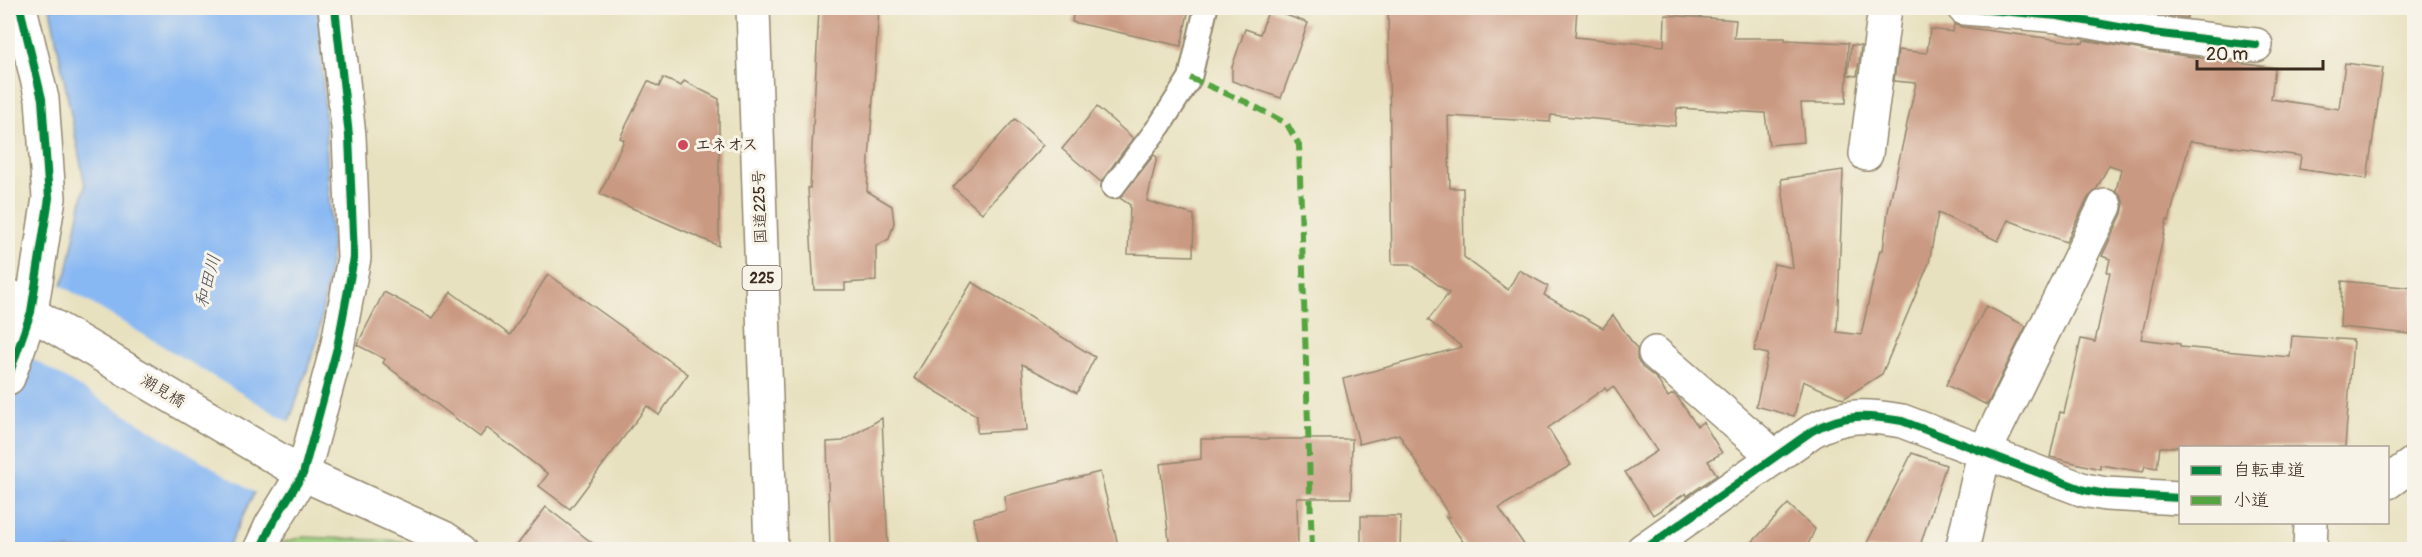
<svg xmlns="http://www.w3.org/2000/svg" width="2422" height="557" viewBox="0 0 2422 557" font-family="Pangolin,'Klee One',sans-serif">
	<defs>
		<pattern id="park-crowns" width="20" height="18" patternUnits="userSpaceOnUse" patternTransform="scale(1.5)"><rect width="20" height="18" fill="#a0d485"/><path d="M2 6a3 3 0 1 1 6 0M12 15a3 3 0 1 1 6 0" fill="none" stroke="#8bb672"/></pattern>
	</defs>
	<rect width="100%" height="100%" fill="#f7f3e8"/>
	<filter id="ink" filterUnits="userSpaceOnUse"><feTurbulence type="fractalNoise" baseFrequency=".0167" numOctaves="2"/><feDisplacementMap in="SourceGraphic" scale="12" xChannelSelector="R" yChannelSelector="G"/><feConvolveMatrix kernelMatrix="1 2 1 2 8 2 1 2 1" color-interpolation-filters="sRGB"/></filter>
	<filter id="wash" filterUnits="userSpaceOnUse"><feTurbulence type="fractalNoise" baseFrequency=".008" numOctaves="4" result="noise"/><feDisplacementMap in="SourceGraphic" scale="24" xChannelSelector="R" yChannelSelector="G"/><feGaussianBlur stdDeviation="1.35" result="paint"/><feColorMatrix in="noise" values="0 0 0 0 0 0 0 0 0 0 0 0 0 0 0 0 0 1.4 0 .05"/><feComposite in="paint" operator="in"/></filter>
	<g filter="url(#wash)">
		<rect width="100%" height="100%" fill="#e8e1bf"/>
		<!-- park -->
		<path fill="url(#park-crowns)" stroke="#6e7f52" stroke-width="1.5" d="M 302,537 L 402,541 L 416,549 L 279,549 L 282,543 Z"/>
		<!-- water -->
		<path fill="#88b8f3" stroke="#627188" stroke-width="1.5" d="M 50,8 L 319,8 L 332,250 L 318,339 L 290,419 L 227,549 L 8,550 L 8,410 L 67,272 L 85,185 Z"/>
		<!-- pier -->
		<path fill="#e8e1bf" d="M 59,284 L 291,423 L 257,494 L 28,356 Z"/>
		<g id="blocks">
			<!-- building -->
			<g fill="#ca9981">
				<path d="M 819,8 L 879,8 L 867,191 L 892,206 L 894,223 L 889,239 L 876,246 L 876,281 L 845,283 L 845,290 L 814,290 L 808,188 L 810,188 Z"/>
				<path d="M 1074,8 L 1189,8 L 1181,46 L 1072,22 Z"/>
				<path d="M 1388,8 L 1577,8 L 1575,37 L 1664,46 L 1665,15 L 1736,20 L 1734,38 L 1785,38 L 1785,40 L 1848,43 L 1846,103 L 1801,103 L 1804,142 L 1769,145 L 1765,113 L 1677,108 L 1675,126 L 1551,115 L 1550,122 L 1448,116 L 1450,188 L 1463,188 L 1464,257 L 1508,290 L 1519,270 L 1548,286 L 1544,295 L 1603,328 L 1613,315 L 1637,349 L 1637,359 L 1642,367 L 1657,379 L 1668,397 L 1673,394 L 1678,398 L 1697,426 L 1703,422 L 1722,453 L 1708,461 L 1717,475 L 1687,496 L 1686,493 L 1653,515 L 1625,472 L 1657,451 L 1613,386 L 1607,391 L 1605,388 L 1548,428 L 1571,465 L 1499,508 L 1527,549 L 1468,549 L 1446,517 L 1450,517 L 1399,434 L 1359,444 L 1343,379 L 1462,347 L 1428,320 L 1449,293 L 1410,264 L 1392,264 Z"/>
				<path d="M 2116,8 L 2189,8 L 2187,18 Z"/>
				<path d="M 1269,9 L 1308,23 L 1281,98 L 1232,81 L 1232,67 L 1245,29 L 1260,34 Z"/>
				<path d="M 1954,24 L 1962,27 L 2083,43 L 2084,40 L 2149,51 L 2275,68 L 2271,99 L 2339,109 L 2345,63 L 2383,68 L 2367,179 L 2299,169 L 2301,156 L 2190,141 L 2169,221 L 2167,220 L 2141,339 L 2180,344 L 2180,347 L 2290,357 L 2292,336 L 2353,340 L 2345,447 L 2160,447 L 2157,468 L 2145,466 L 2143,472 L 2100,465 L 2100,469 L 2050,457 L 2060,412 L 2064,413 L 2081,339 L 2095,342 L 2110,272 L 2107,272 L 2110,259 L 2102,256 L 2122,214 L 2124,204 L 2121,196 L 2116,191 L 2121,169 L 2109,165 L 2096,190 L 2088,198 L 2066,242 L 2008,220 L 1998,241 L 1938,213 L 1929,263 L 1882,374 L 1843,399 L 1803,381 L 1794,416 L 1756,406 L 1768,354 L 1754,351 L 1774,264 L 1793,268 L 1781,179 L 1843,170 L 1837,332 L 1861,335 L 1880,250 L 1883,250 L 1888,211 L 1916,83 L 1894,81 L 1898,50 L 1927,53 L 1930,29 L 1953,32 Z"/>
				<path d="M 1851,45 L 1861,46 L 1857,76 L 1848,75 Z"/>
				<path d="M 663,78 L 681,86 L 684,81 L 719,99 L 719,246 L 600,194 L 624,140 L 620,138 L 648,81 L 659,87 Z"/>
				<path d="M 1097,107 L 1133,138 L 1101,182 L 1062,149 Z"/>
				<path d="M 1015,119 L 1044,145 L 982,213 L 953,187 Z"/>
				<path d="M 1154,155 L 1157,157 L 1147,201 L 1194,215 L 1193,256 L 1128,254 L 1130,205 L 1120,198 Z"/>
				<path d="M 548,274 L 688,374 L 659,415 L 647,406 L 570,509 L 539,486 L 548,474 L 487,428 L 480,437 L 383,363 L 385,359 L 357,345 L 384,292 L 433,318 L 451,292 L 510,335 Z"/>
				<path d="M 2342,281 L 2414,288 L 2410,334 L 2340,327 Z"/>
				<path d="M 972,282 L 1095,357 L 1077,393 L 1022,364 L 1027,430 L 977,433 L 977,416 L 914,378 Z"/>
				<path d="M 1986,306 L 2026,326 L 1987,405 L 1946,385 Z"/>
				<path d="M 882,418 L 888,549 L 830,549 L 827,442 L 843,441 Z"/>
				<path d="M 1201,439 L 1352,439 L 1351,498 L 1297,498 L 1298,549 L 1170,549 L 1160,464 L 1201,459 Z"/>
				<path d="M 1912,453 L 1946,465 L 1919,549 L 1864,549 Z"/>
				<path d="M 1100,472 L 1119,549 L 979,549 L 973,518 L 1006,511 L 1005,496 Z"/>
				<path d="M 1788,504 L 1815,529 L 1806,549 L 1746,549 Z"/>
				<path d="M 546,507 L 600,549 L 514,549 Z"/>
				<path d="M 1361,516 L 1401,516 L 1400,549 L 1361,549 Z"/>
			</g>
		</g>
	</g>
	<g filter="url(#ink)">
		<use href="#blocks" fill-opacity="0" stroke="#92866e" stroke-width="1.5"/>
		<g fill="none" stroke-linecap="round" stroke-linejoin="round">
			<defs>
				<path id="service" d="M 1113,187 L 1160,125 L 1190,78 L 1206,8"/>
				<g id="minor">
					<path d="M 1964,8 L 2058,16 L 2152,33 L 2256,45"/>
					<path d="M 1866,154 L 1885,8"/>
					<path d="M 8,295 L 41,319 L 303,474 L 444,538 L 462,550"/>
					<path d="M 1655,353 L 1775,457"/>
					<path d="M 8,378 L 31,312 L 49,198 L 42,99 L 20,8"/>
					<path d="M 2388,482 L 2414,463"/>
					<path d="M 260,550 L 271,526 L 303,474 L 337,348 L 354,258 L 349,136 L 335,8"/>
					<path d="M 1643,550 L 1812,431 C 1844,413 1866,415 1902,421 L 2084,490 L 2106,494 L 2180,498"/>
					<path d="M 1962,550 L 1984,453 L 2105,206"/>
					<path d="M 2310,550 L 2311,522"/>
				</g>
				<path id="trunk" d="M 753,8 L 771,550"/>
			</defs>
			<!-- service casing -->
			<use href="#service" stroke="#92866e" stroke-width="26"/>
			<!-- minor casing -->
			<use href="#minor" stroke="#92866e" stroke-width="36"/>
			<!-- trunk casing -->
			<use href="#trunk" stroke="#92866e" stroke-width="36"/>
			<!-- service -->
			<use href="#service" stroke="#fff" stroke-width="22"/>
			<!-- minor -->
			<use href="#minor" stroke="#fff" stroke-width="33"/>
			<!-- trunk -->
			<use href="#trunk" stroke="#fff" stroke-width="33"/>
			<!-- quiet -->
			<path stroke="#54a441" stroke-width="6" stroke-dasharray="12 6" stroke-linecap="butt" d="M 1190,78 L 1246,102 L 1287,124 L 1299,145 L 1312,550"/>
			<defs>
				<g id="cycleway">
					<path d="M 1964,8 L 2058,16 L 2152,33 L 2256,45"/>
					<path d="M 8,378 L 31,312 L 49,198 L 42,99 L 20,8"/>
					<path d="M 260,550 L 271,526 L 303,474 L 337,348 L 354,258 L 349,136 L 335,8"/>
					<path d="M 1643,550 L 1812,431 C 1844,413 1866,415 1902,421 L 2084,490 L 2106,494 L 2180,498"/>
				</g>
			</defs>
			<!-- cycleway casing -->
			<use href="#cycleway" stroke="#f7f3e8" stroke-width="11"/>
			<!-- cycleway -->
			<use href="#cycleway" stroke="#00873e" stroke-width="8"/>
		</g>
	</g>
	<!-- markers -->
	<circle fill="#d1495b" stroke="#f7f3e8" stroke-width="2" cx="683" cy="145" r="6"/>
	<g text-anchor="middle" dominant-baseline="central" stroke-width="6" stroke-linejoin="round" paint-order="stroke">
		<!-- shield labels -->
		<rect fill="#f7f3e8" stroke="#73665b" stroke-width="1.5" x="742.5" y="266" width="39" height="24" rx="4.5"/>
		<g font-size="15" font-weight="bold" fill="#3b2a1e">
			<text x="762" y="278">225</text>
		</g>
		<!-- poi labels -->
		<g font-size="16" font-weight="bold" fill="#3b2a1e" stroke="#f7f3e8" text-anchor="start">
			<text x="695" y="145">エネオス</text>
		</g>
		<!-- street labels -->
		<g font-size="16" fill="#3b2a1e" stroke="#f7f3e8">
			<text transform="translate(760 207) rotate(-92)">国道225号</text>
			<text transform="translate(163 391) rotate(31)">潮見橋</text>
		</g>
		<!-- water labels -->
		<g font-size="18" font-style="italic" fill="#52555e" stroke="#f7f3e8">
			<text transform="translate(208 281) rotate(-75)">和田川</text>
		</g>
	</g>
	<!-- margin -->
	<rect width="2422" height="557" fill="none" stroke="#f7f3e8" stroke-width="30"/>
	<!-- legend -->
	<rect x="2179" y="446" width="210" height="78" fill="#f7f3e8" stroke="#aca397" stroke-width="1.5"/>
	<rect x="2191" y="466" width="30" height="9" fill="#00873e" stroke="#aca397" stroke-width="1.5"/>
	<text x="2233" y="476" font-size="18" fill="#3b2a1e">自転車道</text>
	<rect x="2191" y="496" width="30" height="9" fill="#54a441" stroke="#aca397" stroke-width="1.5"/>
	<text x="2233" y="506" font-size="18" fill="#3b2a1e">小道</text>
	<!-- scale -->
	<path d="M2197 60v9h126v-9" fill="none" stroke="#3b2a1e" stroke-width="3"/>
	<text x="2206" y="60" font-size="18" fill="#3b2a1e" stroke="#f7f3e8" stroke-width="4.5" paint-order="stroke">20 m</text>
</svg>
